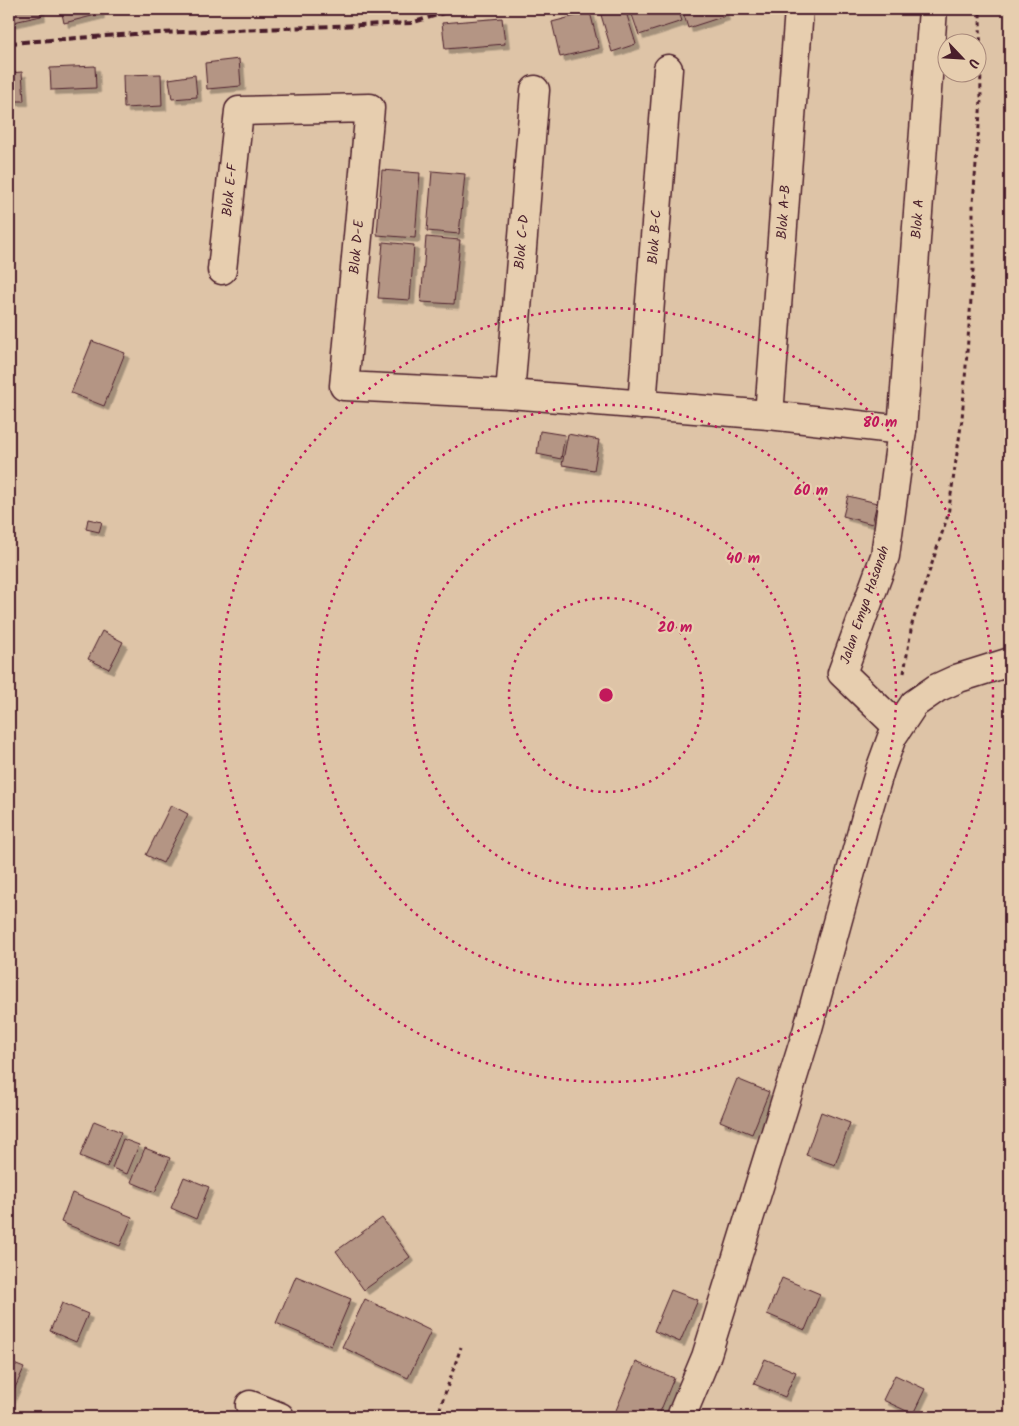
<svg xmlns="http://www.w3.org/2000/svg" width="1019" height="1426" viewBox="0 0 1019 1426" font-family="Kalam,sans-serif">
	<defs>
		<filter id="shadow"><feDropShadow dx="4.5" dy="4.5" stdDeviation="0" flood-color="#0004"/></filter>
	</defs>
	<rect width="100%" height="100%" fill="#dec4a7"/>
	<filter id="ink" filterUnits="userSpaceOnUse"><feTurbulence type="fractalNoise" baseFrequency=".02" numOctaves="2"/><feDisplacementMap in="SourceGraphic" scale="10" xChannelSelector="R" yChannelSelector="G"/><feConvolveMatrix kernelMatrix="1 2 1 2 8 2 1 2 1" color-interpolation-filters="sRGB"/></filter>
	<g filter="url(#ink)">
		<!-- building -->
		<g fill="#b49584" stroke="#4a1f2b" filter="url(#shadow)">
			<path d="M 9,9 L 40,9 L 41,16 L 9,23 Z"/>
			<path d="M 61,9 L 99,9 L 100,14 L 64,23 Z"/>
			<path d="M 621,9 L 625,9 L 636,44 L 612,52 L 601,15 Z"/>
			<path d="M 630,9 L 678,9 L 682,21 L 639,35 Z"/>
			<path d="M 682,9 L 723,9 L 725,16 L 688,28 Z"/>
			<path d="M 590,12 L 599,48 L 560,57 L 552,22 Z"/>
			<path d="M 502,18 L 505,44 L 445,49 L 442,23 Z"/>
			<path d="M 239,59 L 241,86 L 207,89 L 205,63 Z"/>
			<path d="M 95,66 L 96,88 L 51,90 L 50,68 Z"/>
			<path d="M 22,72 L 24,101 L 9,101 L 9,73 Z"/>
			<path d="M 161,74 L 162,106 L 124,108 L 123,75 Z"/>
			<path d="M 195,75 L 197,97 L 172,99 L 169,79 Z"/>
			<path d="M 382,170 L 420,173 L 415,238 L 377,235 Z"/>
			<path d="M 432,171 L 465,174 L 459,234 L 427,231 Z"/>
			<path d="M 426,237 L 460,240 L 454,304 L 421,302 Z"/>
			<path d="M 383,242 L 414,245 L 410,300 L 378,298 Z"/>
			<path d="M 92,341 L 125,353 L 104,406 L 71,393 Z"/>
			<path d="M 540,431 L 565,435 L 561,459 L 537,454 Z"/>
			<path d="M 568,434 L 599,440 L 594,470 L 562,465 Z"/>
			<path d="M 848,496 L 877,503 L 872,524 L 843,516 Z"/>
			<path d="M 88,519 L 102,522 L 99,532 L 86,529 Z"/>
			<path d="M 102,631 L 123,642 L 109,669 L 88,659 Z"/>
			<path d="M 171,805 L 188,814 L 163,863 L 146,855 Z"/>
			<path d="M 737,1079 L 769,1092 L 752,1134 L 720,1121 Z"/>
			<path d="M 821,1112 L 850,1123 L 835,1165 L 806,1155 Z"/>
			<path d="M 94,1121 L 121,1132 L 107,1167 L 80,1156 Z"/>
			<path d="M 123,1139 L 139,1145 L 127,1174 L 112,1168 Z"/>
			<path d="M 145,1148 L 170,1158 L 155,1192 L 131,1182 Z"/>
			<path d="M 184,1177 L 209,1187 L 196,1219 L 171,1208 Z"/>
			<path d="M 72,1193 L 132,1217 L 120,1246 L 61,1222 Z"/>
			<path d="M 382,1218 L 410,1257 L 364,1290 L 336,1251 Z"/>
			<path d="M 296,1276 L 351,1299 L 331,1346 L 276,1323 Z"/>
			<path d="M 782,1278 L 820,1294 L 805,1330 L 767,1314 Z"/>
			<path d="M 671,1290 L 698,1300 L 680,1342 L 654,1331 Z"/>
			<path d="M 365,1299 L 431,1331 L 408,1378 L 342,1347 Z"/>
			<path d="M 62,1303 L 88,1314 L 76,1342 L 50,1331 Z"/>
			<path d="M 765,1359 L 796,1372 L 785,1397 L 754,1384 Z"/>
			<path d="M 9,1362 L 24,1368 L 9,1401 Z"/>
			<path d="M 636,1362 L 674,1378 L 658,1417 L 618,1417 L 614,1415 Z"/>
			<path d="M 895,1375 L 925,1389 L 913,1414 L 883,1400 Z"/>
		</g>
		<g fill="none" stroke-linecap="round" stroke-linejoin="round">
			<defs>
				<g id="street">
					<path d="M 222,270 L 239,111 L 370,108 L 344,386 L 510,394 L 769,415 L 902,430"/>
					<path d="M 510,394 L 535,90"/>
					<path d="M 642,405 L 668,69"/>
					<path d="M 769,415 L 799,9"/>
					<path d="M 898,727 L 842,673 L 885,556 L 902,430 L 933,9"/>
					<path d="M 250,1405 L 280,1417"/>
					<path d="M 681,1417 L 706,1357 L 807,1032 L 866,817 L 880,770 L 892,737 L 914,704 L 937,688 L 959,678 L 1010,662"/>
				</g>
			</defs>
			<!-- street casing -->
			<use href="#street" stroke="#4a1f2b" stroke-width="31"/>
			<!-- path -->
			<g stroke="#4a1f2b" stroke-width="3" stroke-dasharray="4 4" stroke-linecap="butt">
				<path d="M 904,673 L 912,624 L 948,515 L 962,419 L 973,273 L 973,203 L 981,100 L 980,9"/>
				<path d="M 437,1417 L 461,1347"/>
			</g>
			<!-- street -->
			<use href="#street" stroke="#e7ceaf" stroke-width="28"/>
			<!-- rail -->
			<path stroke="#4a1f2b" stroke-width="4" stroke-dasharray="8 4" stroke-linecap="butt" d="M 9,43 L 134,34 L 411,23 L 457,9"/>
		</g>
	</g>
	<!-- distance rings -->
	<g fill="none" stroke="#c2185b" stroke-width="2.5" stroke-dasharray="2.5 5">
		<circle cx="606" cy="695" r="97"/>
		<circle cx="606" cy="695" r="194"/>
		<circle cx="606" cy="695" r="290"/>
		<circle cx="606" cy="695" r="387"/>
	</g>
	<g text-anchor="middle" dominant-baseline="central" stroke-width="4.5" stroke-linejoin="round" paint-order="stroke">
		<!-- street labels -->
		<g font-size="14" fill="#4a1f2b" stroke="#e7ceaf">
			<text transform="translate(230 190) rotate(-84)">Blok E-F</text>
			<text transform="translate(784 212) rotate(-86)">Blok A-B</text>
			<text transform="translate(918 219) rotate(-86)">Blok A</text>
			<text transform="translate(655 237) rotate(-86)">Blok B-C</text>
			<text transform="translate(522 242) rotate(-85)">Blok C-D</text>
			<text transform="translate(357 247) rotate(-85)">Blok D-E</text>
			<text transform="translate(865 605) rotate(-71)">Jalan Emya Hasanah</text>
		</g>
	</g>
	<circle cx="606" cy="695" r="8" fill="#c2185b" stroke="#e7ceaf" stroke-width="2.5"/>
	<g font-size="15" text-anchor="middle" font-weight="bold" fill="#c2185b" stroke="#e7ceaf" stroke-width="4.5" stroke-linejoin="round" paint-order="stroke">
		<text x="880" y="427">80 m</text>
		<text x="811" y="495">60 m</text>
		<text x="743" y="563">40 m</text>
		<text x="675" y="632">20 m</text>
	</g>
	<!-- margin -->
	<rect width="1019" height="1426" fill="none" stroke="#e7ceaf" stroke-width="30"/>
	<rect x="15" y="15" width="989" height="1396" fill="none" stroke="#4a1f2b" stroke-width="2" filter="url(#ink)"/>
	<!-- north arrow -->
	<g transform="translate(962 58) rotate(115)"><circle r="24" fill="#e7ceaf" stroke="#a8887a"/>
	<path d="M0-4L9 19L0 12L-9 19Z" fill="#4a1f2b"/>
	<text y="-8" font-size="14" font-weight="bold" text-anchor="middle" fill="#4a1f2b">U</text>
	</g>
</svg>
